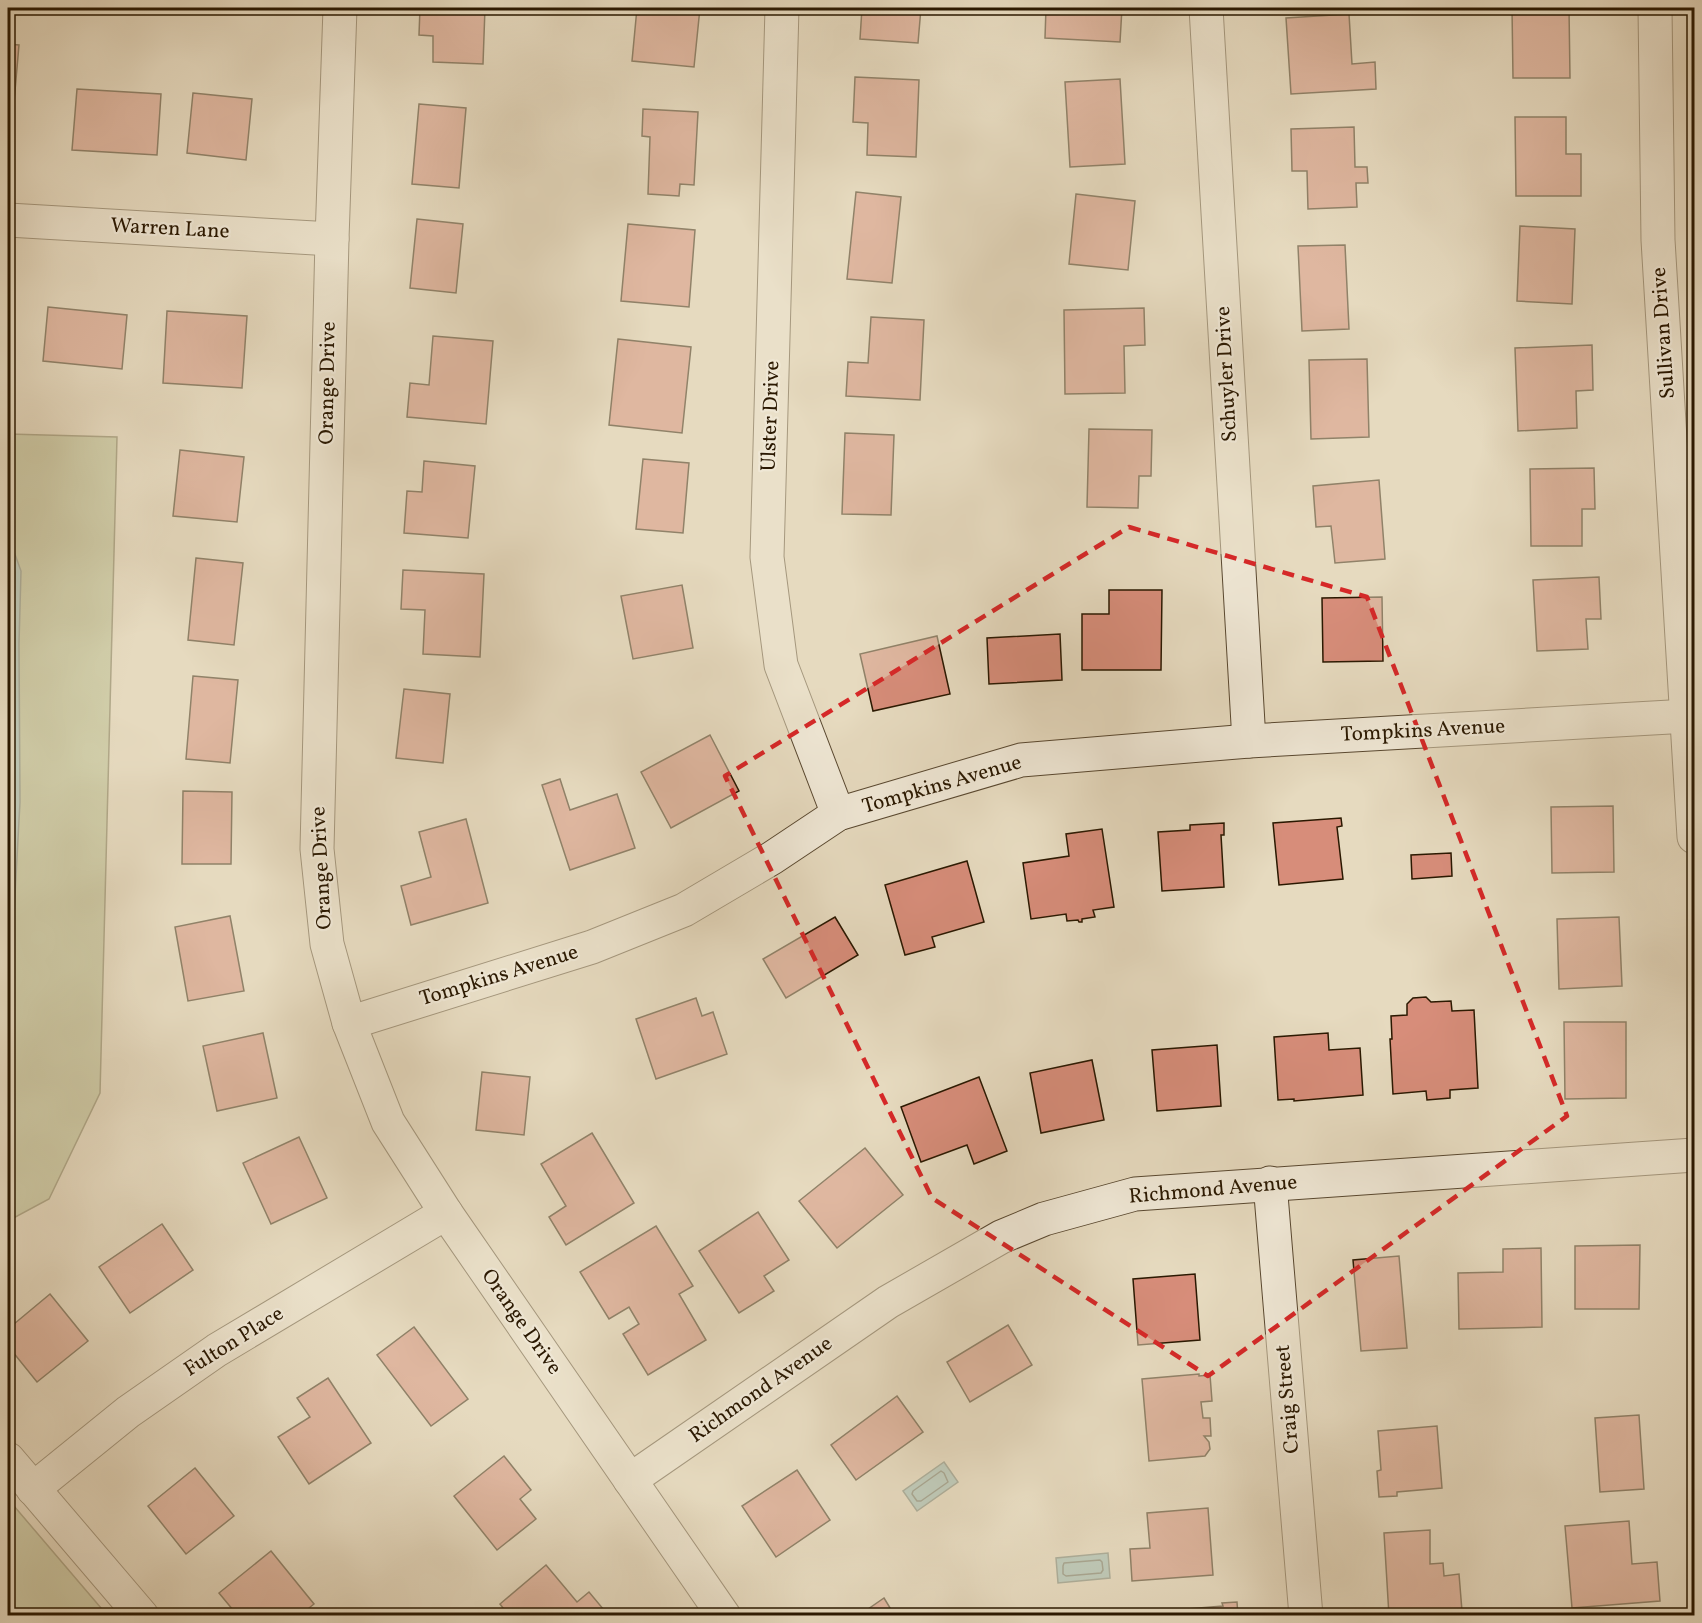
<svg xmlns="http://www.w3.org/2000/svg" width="1702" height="1623" viewBox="0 0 1702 1623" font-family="Vollkorn,serif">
	<rect width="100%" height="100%" fill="#e6dabf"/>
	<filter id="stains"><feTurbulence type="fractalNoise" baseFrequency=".00333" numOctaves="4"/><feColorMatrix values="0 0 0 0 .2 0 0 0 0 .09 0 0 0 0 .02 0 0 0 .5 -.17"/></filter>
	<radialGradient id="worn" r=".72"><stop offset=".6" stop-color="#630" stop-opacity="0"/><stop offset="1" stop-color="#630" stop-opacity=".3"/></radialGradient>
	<!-- green -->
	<g fill="#b8be90" stroke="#716b48" stroke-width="1.5">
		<path d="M 8,434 L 117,437 L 100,1093 L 49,1199 L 8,1221 Z"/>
		<path d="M 8,1499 L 107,1615 L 8,1615 Z"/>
	</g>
	<!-- water -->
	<g fill="#96bab5" stroke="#6b796d" stroke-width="1.5">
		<path d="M 8,535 L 21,571 L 19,644 L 20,802 L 8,1025 Z"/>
		<path d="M 944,1462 L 958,1482 L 917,1511 L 903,1491 Z"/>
		<path d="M 1108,1553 L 1110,1578 L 1058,1583 L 1056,1558 Z"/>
	</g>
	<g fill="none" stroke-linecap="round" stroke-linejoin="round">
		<!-- shore -->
		<g stroke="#60695b" stroke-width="1.5">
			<path d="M 8,552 L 15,572 L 13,644 L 14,802 L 8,917"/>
			<path d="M 941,1471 L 944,1473 L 948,1482 L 921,1501 L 917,1501 L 912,1494 L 913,1491 Z"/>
			<path d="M 1100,1560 L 1102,1562 L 1103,1570 L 1101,1573 L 1066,1576 L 1063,1574 L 1063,1566 L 1064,1563 Z"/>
		</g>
	</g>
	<!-- building -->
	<g fill="#d78d7a" stroke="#2a1801" stroke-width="1.5">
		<path d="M 177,8 L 238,8 L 237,12 L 177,9 Z"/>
		<path d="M 420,8 L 485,8 L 483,64 L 433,62 L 433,36 L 419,35 Z"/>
		<path d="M 637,8 L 700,8 L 694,67 L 632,61 Z"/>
		<path d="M 862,8 L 921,8 L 918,43 L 860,39 Z"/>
		<path d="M 1046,8 L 1122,8 L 1120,42 L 1045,38 Z"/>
		<path d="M 1512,8 L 1569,8 L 1570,78 L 1513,78 Z"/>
		<path d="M 1349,14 L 1352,64 L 1375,62 L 1376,89 L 1291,94 L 1286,18 Z"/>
		<path d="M 8,44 L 19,45 L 10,148 L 8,148 Z"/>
		<path d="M 855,77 L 919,80 L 916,157 L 867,155 L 868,123 L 853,122 Z"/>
		<path d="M 1120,79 L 1125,164 L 1070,167 L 1065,82 Z"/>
		<path d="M 77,89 L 161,94 L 157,155 L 72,150 Z"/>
		<path d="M 193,93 L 252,99 L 246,160 L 187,153 Z"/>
		<path d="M 419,104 L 466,108 L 459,188 L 412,184 Z"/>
		<path d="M 643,109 L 698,112 L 694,185 L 680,184 L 679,196 L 648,194 L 650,137 L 642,136 Z"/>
		<path d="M 1515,117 L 1566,117 L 1566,154 L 1581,154 L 1581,196 L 1516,196 Z"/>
		<path d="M 1354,127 L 1355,167 L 1367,167 L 1368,183 L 1356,183 L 1357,207 L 1308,209 L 1307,171 L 1292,171 L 1291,129 Z"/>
		<path d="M 856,192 L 901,197 L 892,283 L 847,279 Z"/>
		<path d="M 1076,194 L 1135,201 L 1128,270 L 1069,264 Z"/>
		<path d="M 417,219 L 463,224 L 456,293 L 410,288 Z"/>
		<path d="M 628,224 L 695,230 L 689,307 L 621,301 Z"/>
		<path d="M 1520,226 L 1575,229 L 1572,304 L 1517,301 Z"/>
		<path d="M 1345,245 L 1349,329 L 1302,331 L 1298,246 Z"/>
		<path d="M 48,307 L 127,315 L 122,369 L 43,361 Z"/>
		<path d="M 1144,308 L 1145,345 L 1124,346 L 1125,393 L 1065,394 L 1064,310 Z"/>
		<path d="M 167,311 L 247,316 L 242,388 L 163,383 Z"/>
		<path d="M 871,317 L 924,320 L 920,400 L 846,396 L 848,362 L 868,363 Z"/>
		<path d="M 433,336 L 493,341 L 486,424 L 407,417 L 410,383 L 429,385 Z"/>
		<path d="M 618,339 L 691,347 L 682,433 L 609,425 Z"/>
		<path d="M 1592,345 L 1593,390 L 1576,391 L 1577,428 L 1518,431 L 1515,348 Z"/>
		<path d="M 1367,359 L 1369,437 L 1311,439 L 1309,360 Z"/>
		<path d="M 1089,429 L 1152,430 L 1151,476 L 1139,476 L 1138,508 L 1087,507 Z"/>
		<path d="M 845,433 L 894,435 L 891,515 L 842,514 Z"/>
		<path d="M 180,450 L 244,457 L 237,522 L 173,516 Z"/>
		<path d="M 643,459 L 689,463 L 683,533 L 636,529 Z"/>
		<path d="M 424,461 L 475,466 L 468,538 L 404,533 L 407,491 L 422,492 Z"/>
		<path d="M 1594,468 L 1595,509 L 1582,509 L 1582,546 L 1531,546 L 1530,469 Z"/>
		<path d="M 1379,480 L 1385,559 L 1335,563 L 1331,526 L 1316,527 L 1313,486 Z"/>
		<path d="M 196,558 L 243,563 L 234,645 L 188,640 Z"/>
		<path d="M 403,570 L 484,574 L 480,657 L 423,654 L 425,610 L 401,609 Z"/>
		<path d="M 1599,577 L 1601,619 L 1586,619 L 1588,649 L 1537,651 L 1533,580 Z"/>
		<path d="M 682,585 L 693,648 L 633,659 L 621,596 Z"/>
		<path d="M 1109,590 L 1162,590 L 1161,670 L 1082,670 L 1082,614 L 1109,614 Z"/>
		<path d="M 1382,597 L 1383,661 L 1323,662 L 1322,598 Z"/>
		<path d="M 1060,634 L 1062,680 L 989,684 L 987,638 Z"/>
		<path d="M 937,636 L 950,694 L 873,711 L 860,654 Z"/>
		<path d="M 193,676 L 238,680 L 230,763 L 186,759 Z"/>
		<path d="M 404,689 L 450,694 L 443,763 L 396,758 Z"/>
		<path d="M 710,735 L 739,791 L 671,828 L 641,772 Z"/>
		<path d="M 560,779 L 570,810 L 617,794 L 635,848 L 570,870 L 542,785 Z"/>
		<path d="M 183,791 L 232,792 L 231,864 L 182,864 Z"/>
		<path d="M 1613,806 L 1614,872 L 1552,873 L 1551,807 Z"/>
		<path d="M 1341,818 L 1342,826 L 1337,827 L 1343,879 L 1279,885 L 1273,823 Z"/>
		<path d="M 466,819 L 488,903 L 411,925 L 401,886 L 431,877 L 419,832 Z"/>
		<path d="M 1224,823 L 1224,835 L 1221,835 L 1224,887 L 1162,891 L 1158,832 L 1190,830 L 1190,825 Z"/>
		<path d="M 1102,829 L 1114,907 L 1093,910 L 1095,917 L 1082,919 L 1082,922 L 1079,922 L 1078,920 L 1067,921 L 1066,914 L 1031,919 L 1023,863 L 1069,856 L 1066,834 Z"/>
		<path d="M 1451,853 L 1452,876 L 1412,879 L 1411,855 Z"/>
		<path d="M 967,861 L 984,922 L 932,937 L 935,947 L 905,955 L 885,885 Z"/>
		<path d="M 230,916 L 244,991 L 188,1001 L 175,927 Z"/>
		<path d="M 835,917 L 858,955 L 786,998 L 763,959 Z"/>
		<path d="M 1619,917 L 1622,986 L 1559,989 L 1557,919 Z"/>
		<path d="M 1426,997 L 1431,1002 L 1451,1001 L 1452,1011 L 1474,1010 L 1478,1088 L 1450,1090 L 1450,1098 L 1427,1100 L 1426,1091 L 1393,1094 L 1390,1039 L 1392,1039 L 1391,1016 L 1407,1015 L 1407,1004 L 1413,998 Z"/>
		<path d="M 696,998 L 702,1016 L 713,1012 L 727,1054 L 656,1079 L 636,1019 Z"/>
		<path d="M 1564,1022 L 1626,1022 L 1626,1098 L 1565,1099 Z"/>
		<path d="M 263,1033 L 277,1098 L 217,1111 L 203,1046 Z"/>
		<path d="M 1328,1033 L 1329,1050 L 1360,1048 L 1363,1095 L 1294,1101 L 1294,1099 L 1278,1100 L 1274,1037 Z"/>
		<path d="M 1217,1045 L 1221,1106 L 1157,1111 L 1152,1050 Z"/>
		<path d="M 1092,1060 L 1104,1120 L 1041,1133 L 1030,1073 Z"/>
		<path d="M 482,1072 L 530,1077 L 524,1135 L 476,1130 Z"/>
		<path d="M 979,1077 L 1007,1151 L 974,1164 L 967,1145 L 921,1162 L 901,1107 Z"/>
		<path d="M 592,1133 L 634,1203 L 566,1245 L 549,1217 L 566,1206 L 541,1164 Z"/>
		<path d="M 299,1137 L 327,1198 L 271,1224 L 243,1163 Z"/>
		<path d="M 865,1148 L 903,1195 L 837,1248 L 799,1201 Z"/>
		<path d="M 758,1212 L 789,1260 L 764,1276 L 774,1291 L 739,1313 L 699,1251 Z"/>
		<path d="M 162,1224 L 193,1270 L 130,1313 L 99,1267 Z"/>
		<path d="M 656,1226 L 693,1286 L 679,1294 L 706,1340 L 648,1375 L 623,1334 L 639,1324 L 629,1307 L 609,1319 L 580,1272 Z"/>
		<path d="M 1640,1245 L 1639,1309 L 1575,1309 L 1575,1246 Z"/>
		<path d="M 1541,1248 L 1542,1327 L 1459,1329 L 1458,1273 L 1503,1272 L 1503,1249 Z"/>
		<path d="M 1399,1256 L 1407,1348 L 1361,1351 L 1353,1260 Z"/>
		<path d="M 1195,1274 L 1200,1340 L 1138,1345 L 1133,1279 Z"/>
		<path d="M 50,1294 L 88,1341 L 37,1382 L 8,1346 L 8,1329 Z"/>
		<path d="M 1008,1325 L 1032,1365 L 970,1402 L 947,1362 Z"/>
		<path d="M 414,1327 L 468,1399 L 431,1426 L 377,1355 Z"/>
		<path d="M 1199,1374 L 1199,1376 L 1210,1375 L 1212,1401 L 1201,1402 L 1203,1418 L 1210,1418 L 1211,1436 L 1204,1436 L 1209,1442 L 1210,1449 L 1205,1456 L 1149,1461 L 1142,1379 Z"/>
		<path d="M 328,1378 L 371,1443 L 309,1484 L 278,1437 L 310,1417 L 297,1398 Z"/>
		<path d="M 897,1396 L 923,1432 L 856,1480 L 831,1445 Z"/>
		<path d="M 1639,1415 L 1644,1489 L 1600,1492 L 1595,1418 Z"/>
		<path d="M 1437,1426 L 1442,1488 L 1397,1492 L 1397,1496 L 1379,1497 L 1377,1471 L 1381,1470 L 1378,1431 Z"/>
		<path d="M 504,1456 L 531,1490 L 520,1499 L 536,1519 L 497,1550 L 454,1496 Z"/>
		<path d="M 195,1468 L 234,1516 L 186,1554 L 148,1506 Z"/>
		<path d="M 797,1470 L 830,1520 L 776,1557 L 742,1506 Z"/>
		<path d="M 1208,1508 L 1213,1575 L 1132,1581 L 1130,1549 L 1150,1548 L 1147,1513 Z"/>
		<path d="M 1629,1521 L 1632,1564 L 1657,1562 L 1660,1601 L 1572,1608 L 1565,1526 Z"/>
		<path d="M 1430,1530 L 1430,1564 L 1443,1563 L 1444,1576 L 1459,1574 L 1462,1611 L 1389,1616 L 1384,1533 Z"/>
		<path d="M 271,1551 L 314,1604 L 299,1616 L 261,1616 L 260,1614 L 258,1616 L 238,1616 L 219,1593 Z"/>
		<path d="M 546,1565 L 577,1602 L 589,1592 L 609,1616 L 509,1616 L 500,1604 Z"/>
		<path d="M 884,1598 L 895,1616 L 858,1616 Z"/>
		<path d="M 1237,1602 L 1238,1616 L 1151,1616 L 1151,1612 L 1223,1606 L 1222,1603 Z"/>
	</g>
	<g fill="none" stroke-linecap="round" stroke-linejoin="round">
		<defs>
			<g id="minor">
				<path d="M 340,8 L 332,239 L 317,849 L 327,944 L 349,1023 L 388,1122 L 446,1213 L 724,1616"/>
				<path d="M 782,8 L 767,557 L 781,665 L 838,814"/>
				<path d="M 1206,8 L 1249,741"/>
				<path d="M 1655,8 L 1658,240 L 1694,837"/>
				<path d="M 8,220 L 332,239"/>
				<path d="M 349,1023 L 592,947 L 684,910 L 772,858 L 838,814 L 1021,760 L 1249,741 L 1688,716"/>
				<path d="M 1270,1183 L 1306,1616"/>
				<path d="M 8,1459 L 142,1616"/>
				<path d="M 630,1480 L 888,1302 L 1001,1237 L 1044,1219 L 1135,1194 L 1694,1155"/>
				<path d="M 33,1489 L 128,1412 L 217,1350 L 446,1213"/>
			</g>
		</defs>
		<!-- minor casing -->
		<use href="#minor" stroke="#594830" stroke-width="35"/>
		<!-- minor -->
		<use href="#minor" stroke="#efe7d5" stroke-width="33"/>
	</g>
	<!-- marked area -->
	<path d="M0 0H1702V1623H0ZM 1129,527 L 1367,597 L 1567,1116 L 1208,1376 L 932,1198 L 725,776 Z" fill="#e6dabf" fill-opacity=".55" fill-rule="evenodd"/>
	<path fill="none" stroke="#d62828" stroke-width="4.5" stroke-dasharray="12 8" stroke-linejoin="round" d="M 1129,527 L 1367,597 L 1567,1116 L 1208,1376 L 932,1198 L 725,776 Z"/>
	<g text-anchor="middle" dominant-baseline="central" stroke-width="4.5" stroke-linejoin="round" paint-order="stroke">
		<!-- street labels -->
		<g font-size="21" fill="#2a1801" stroke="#efe7d5">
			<text transform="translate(170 229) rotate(3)">Warren Lane</text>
			<text transform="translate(1664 333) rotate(-94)">Sullivan Drive</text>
			<text transform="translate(1227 374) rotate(-93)">Schuyler Drive</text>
			<text transform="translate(328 383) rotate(-89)">Orange Drive</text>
			<text transform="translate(771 416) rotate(-88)">Ulster Drive</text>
			<text transform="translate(1423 731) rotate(-3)">Tompkins Avenue</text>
			<text transform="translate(942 785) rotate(-16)">Tompkins Avenue</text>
			<text transform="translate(322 868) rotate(-93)">Orange Drive</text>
			<text transform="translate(499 976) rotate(-17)">Tompkins Avenue</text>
			<text transform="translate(1213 1190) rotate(-5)">Richmond Avenue</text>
			<text transform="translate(521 1322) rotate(55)">Orange Drive</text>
			<text transform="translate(234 1342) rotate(-32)">Fulton Place</text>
			<text transform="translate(761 1390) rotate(-35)">Richmond Avenue</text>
			<text transform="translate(1288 1399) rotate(-95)">Craig Street</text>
		</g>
	</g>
	<!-- margin -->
	<rect width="1702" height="1623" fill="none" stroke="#e6dabf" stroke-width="30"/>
	<rect x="9" y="9" width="1684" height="1605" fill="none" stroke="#2a1801" stroke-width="3"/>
	<rect x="15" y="15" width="1672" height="1593" fill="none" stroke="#2a1801" stroke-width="1.5"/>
	<rect width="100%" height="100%" filter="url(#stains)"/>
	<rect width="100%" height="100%" fill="url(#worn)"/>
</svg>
